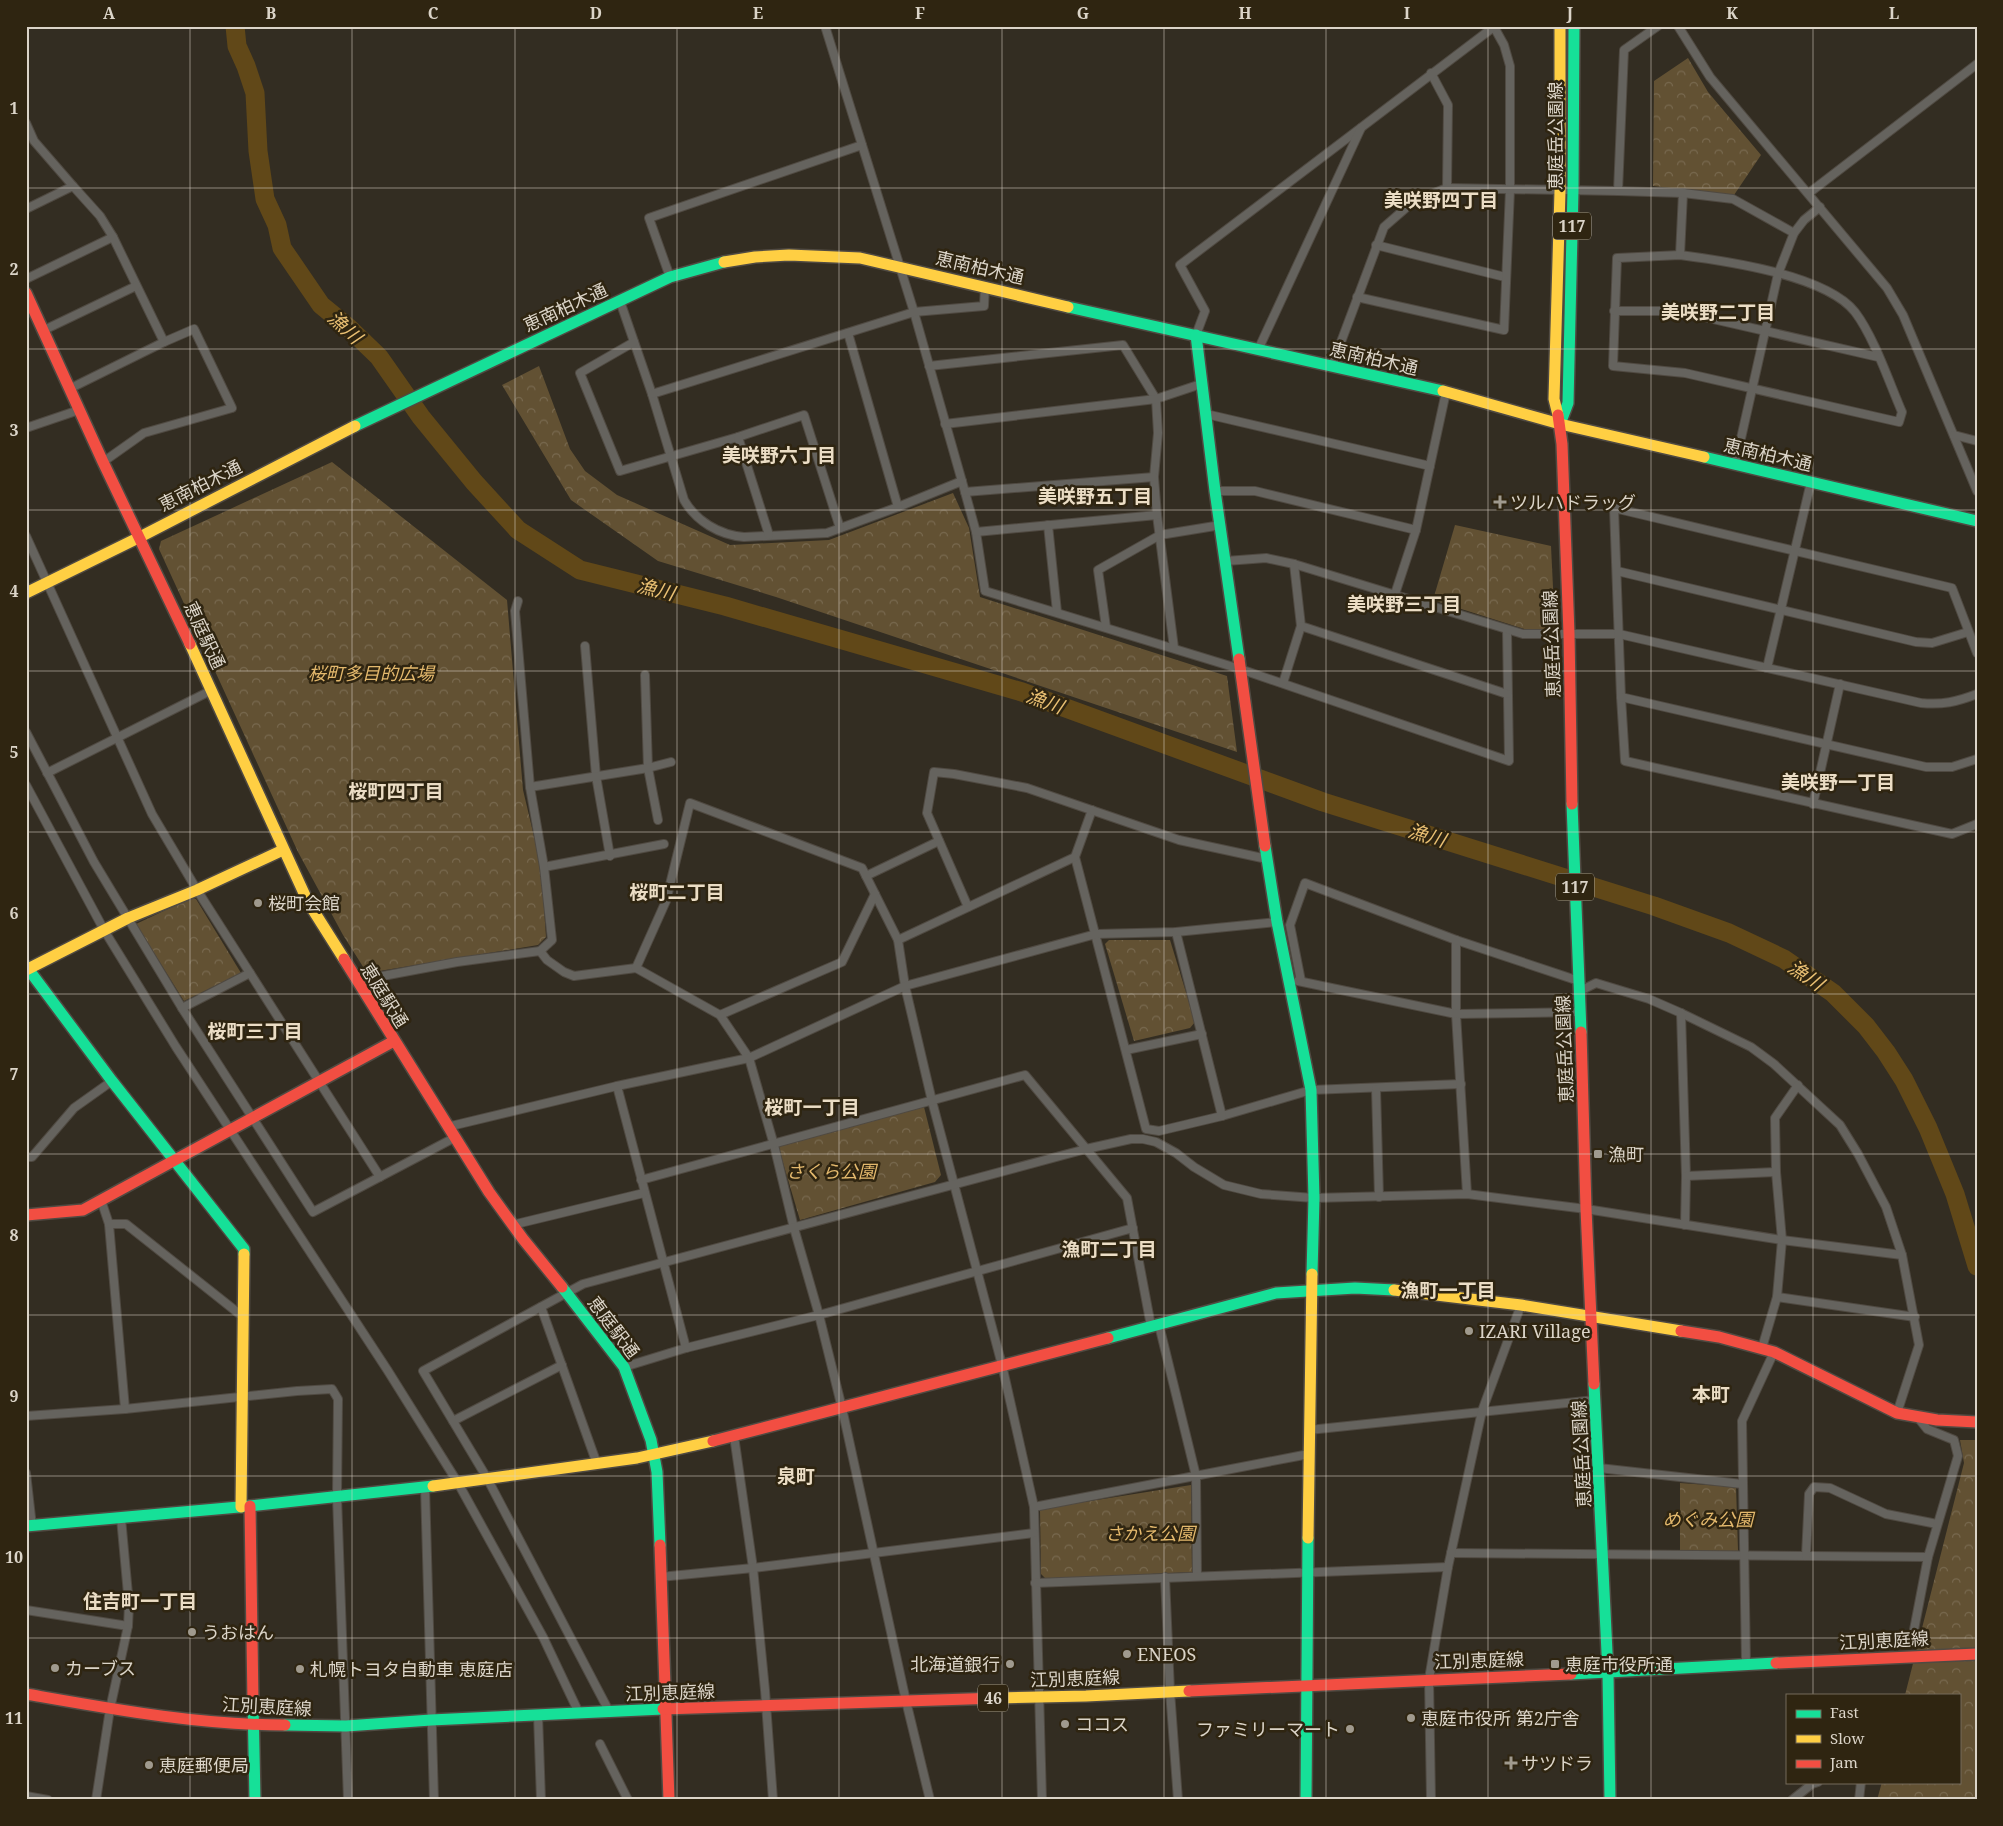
<svg xmlns="http://www.w3.org/2000/svg" width="2003" height="1826" viewBox="0 0 2003 1826" font-family="'Noto Serif','Noto Sans JP',serif">
	<defs>
		<pattern id="park-crowns" width="20" height="18" patternUnits="userSpaceOnUse" patternTransform="scale(1.25)"><rect width="20" height="18" fill="#625133"/><path d="M2 6a3 3 0 1 1 6 0M12 15a3 3 0 1 1 6 0" fill="none" stroke="#78694f"/></pattern>
	</defs>
	<rect width="100%" height="100%" fill="#332d22"/>
	<!-- park -->
	<g fill="url(#park-crowns)">
		<path d="M 1688,58 L 1708,92 L 1761,155 L 1734,195 L 1653,186 L 1654,81 Z"/>
		<path d="M 539,366 L 570,449 L 585,471 L 617,495 L 730,545 L 829,540 L 953,493 L 969,528 L 980,597 L 1227,676 L 1237,752 L 776,597 L 658,561 L 571,500 L 502,385 Z"/>
		<path d="M 332,462 L 507,600 L 523,790 L 541,866 L 546,937 L 538,945 L 367,973 L 343,935 L 298,852 L 159,549 L 161,541 Z"/>
		<path d="M 1455,525 L 1551,546 L 1555,629 L 1537,633 L 1433,600 Z"/>
		<path d="M 191,898 L 196,899 L 241,973 L 184,1001 L 136,924 Z"/>
		<path d="M 1109,940 L 1170,940 L 1195,1022 L 1190,1028 L 1134,1041 L 1105,944 Z"/>
		<path d="M 924,1107 L 941,1175 L 935,1182 L 800,1220 L 778,1146 Z"/>
		<path d="M 1960,1440 L 1977,1440 L 1977,1800 L 1877,1800 L 1882,1782 L 1959,1782 L 1959,1695 L 1905,1695 L 1964,1463 Z"/>
		<path d="M 1680,1483 L 1736,1487 L 1738,1551 L 1680,1551 Z"/>
		<path d="M 1191,1485 L 1192,1572 L 1046,1579 L 1041,1574 L 1040,1509 Z"/>
	</g>
	<g fill="none" stroke-linecap="round" stroke-linejoin="round">
		<!-- river -->
		<path stroke="#614818" stroke-width="19" d="M 235,26 L 237,46 L 246,66 L 255,93 L 258,151 L 265,199 L 277,225 L 282,248 L 321,305 L 349,328 L 379,357 L 421,417 L 474,482 L 518,530 L 580,570 L 725,606 L 1022,692 L 1323,802 L 1654,906 L 1729,933 L 1784,959 L 1833,993 L 1866,1026 L 1886,1052 L 1904,1080 L 1928,1128 L 1955,1194 L 1977,1266"/>
		<defs>
			<g id="street">
				<path d="M 825,26 L 914,312 L 965,492 L 976,532 L 985,591 L 1240,669 L 1509,761 L 1507,630"/>
				<path d="M 1678,26 L 1710,77 L 1887,288 L 1903,315 L 1977,491"/>
				<path d="M 1431,73 L 1448,105 L 1447,188"/>
				<path d="M 26,123 L 34,141 L 73,186"/>
				<path d="M 1618,191 L 1624,50 L 1658,26"/>
				<path d="M 1809,193 L 1977,64"/>
				<path d="M 26,209 L 73,186 L 100,216 L 113,237 L 26,279"/>
				<path d="M 113,237 L 164,342"/>
				<path d="M 1376,245 L 1505,277"/>
				<path d="M 1680,255 C 1726,261 1826,275 1855,312 C 1874,337 1889,382 1902,412 L 1899,422 L 1685,373 L 1613,366 L 1617,258 Z"/>
				<path d="M 1680,255 L 1683,193"/>
				<path d="M 670,277 L 649,218 L 862,145"/>
				<path d="M 1357,297 L 1504,330 L 1510,190 L 1510,66 L 1504,45 L 1494,27"/>
				<path d="M 620,301 L 652,394 L 684,500 C 696,521 719,535 744,537 L 827,533 L 898,507 L 962,481"/>
				<path d="M 1614,311 L 1678,311 L 1878,357"/>
				<path d="M 42,331 L 136,286"/>
				<path d="M 848,333 L 898,507"/>
				<path d="M 1196,335 L 1205,311 L 1180,265 L 1495,26"/>
				<path d="M 634,342 L 580,373 L 620,471 L 738,437 L 804,415 L 840,528"/>
				<path d="M 1258,350 L 1361,128"/>
				<path d="M 929,366 L 1123,345 L 1156,399 L 1158,433 L 1154,477 L 1157,515 L 1174,648"/>
				<path d="M 1332,366 L 1384,227 L 1407,207 L 1420,199 L 1447,188 L 1618,191 L 1683,193 L 1733,199 L 1794,233"/>
				<path d="M 69,389 L 164,342 L 194,329 L 232,408 L 144,433 L 103,462"/>
				<path d="M 652,394 L 914,312 L 984,306 L 985,286"/>
				<path d="M 1206,414 L 1430,466"/>
				<path d="M 945,424 L 1156,399 L 1201,384"/>
				<path d="M 26,428 L 79,410"/>
				<path d="M 1954,435 L 1977,441"/>
				<path d="M 738,437 L 769,535"/>
				<path d="M 1735,465 L 1778,274 L 1794,233 L 1804,220 L 1820,207"/>
				<path d="M 1215,491 L 1255,491 L 1416,530"/>
				<path d="M 965,492 L 1154,477"/>
				<path d="M 1048,525 L 1057,612"/>
				<path d="M 976,532 L 1157,515"/>
				<path d="M 26,536 L 152,814 L 197,890 L 380,1177"/>
				<path d="M 1226,561 L 1266,558 L 1294,564 L 1523,634 L 1619,634 L 1921,703 C 1943,705 1956,702 1977,694"/>
				<path d="M 1294,564 L 1301,626 L 1507,694"/>
				<path d="M 1617,571 L 1916,642 L 1932,643 L 1968,632"/>
				<path d="M 1395,594 L 1416,530 L 1446,392"/>
				<path d="M 1106,627 L 1098,570 L 1160,535 L 1221,525"/>
				<path d="M 585,646 L 596,776 L 610,856"/>
				<path d="M 1977,653 L 1952,588 L 1614,508 L 1621,697 L 1625,761 L 1952,834 L 1977,824"/>
				<path d="M 1767,668 L 1811,482"/>
				<path d="M 645,675 L 648,768 L 658,820"/>
				<path d="M 1283,683 L 1301,626"/>
				<path d="M 1621,697 L 1926,767 L 1952,767 L 1977,759"/>
				<path d="M 26,732 L 94,862 L 182,1008 L 313,1212 L 454,1138"/>
				<path d="M 47,773 L 212,690"/>
				<path d="M 26,785 L 104,930 L 176,1047 L 388,1371 L 458,1483 L 543,1637 L 579,1713"/>
				<path d="M 530,787 L 648,768 L 671,762"/>
				<path d="M 1813,804 L 1840,684"/>
				<path d="M 1092,810 L 1075,857 L 1146,1129 L 1159,1131 L 1222,1116 L 1311,1090 L 1461,1084"/>
				<path d="M 544,867 L 664,844"/>
				<path d="M 866,876 L 939,841"/>
				<path d="M 968,907 L 927,813 L 934,772 L 954,774 L 1027,788 L 1179,840 L 1267,859"/>
				<path d="M 1176,932 L 1222,1116"/>
				<path d="M 898,940 L 1075,857"/>
				<path d="M 1456,940 L 1456,1014 L 1467,1194"/>
				<path d="M 540,951 L 547,960 L 564,972 L 574,976 L 636,968 L 720,1015 L 749,1058 L 774,1145 L 794,1228 L 819,1315 L 842,1408 L 906,1701 L 930,1800"/>
				<path d="M 636,968 L 666,901 L 690,803 L 862,868 L 898,940 L 905,986 L 932,1101 L 1002,1365 L 1034,1507 L 1042,1800"/>
				<path d="M 356,981 L 457,962 L 540,951 L 552,940 L 544,867 L 530,787 L 515,611 L 518,601"/>
				<path d="M 1298,981 L 1456,1014 L 1581,1012"/>
				<path d="M 1301,981 L 1290,925 L 1305,883 L 1456,940 L 1579,981"/>
				<path d="M 1580,991 L 1596,983 L 1649,999 L 1681,1013 L 1751,1047 L 1774,1064 L 1840,1125 L 1858,1154 L 1886,1207 L 1902,1255"/>
				<path d="M 182,1008 L 250,973"/>
				<path d="M 1681,1013 L 1686,1176 L 1685,1225"/>
				<path d="M 720,1015 L 842,962 L 875,894"/>
				<path d="M 1126,1050 L 1202,1034"/>
				<path d="M 617,1086 L 686,1348"/>
				<path d="M 1376,1089 L 1379,1197"/>
				<path d="M 447,1127 L 617,1086 L 749,1058 L 905,986 L 1096,934 L 1176,932 L 1277,922"/>
				<path d="M 26,1157 L 32,1157 L 74,1108 L 112,1081"/>
				<path d="M 1686,1176 L 1776,1172"/>
				<path d="M 641,1180 L 1025,1075 L 1127,1198 L 1151,1326"/>
				<path d="M 101,1200 L 109,1224 L 125,1409"/>
				<path d="M 109,1224 L 126,1224 L 242,1316"/>
				<path d="M 512,1225 L 644,1193"/>
				<path d="M 1777,1297 L 1915,1317"/>
				<path d="M 541,1307 L 597,1464"/>
				<path d="M 1159,1325 L 1196,1476 L 1197,1576"/>
				<path d="M 1762,1348 L 1777,1297 L 1782,1240 L 1776,1172 L 1775,1118 L 1798,1085"/>
				<path d="M 624,1367 L 686,1348 L 819,1315 L 1133,1228"/>
				<path d="M 26,1416 L 125,1409 L 297,1391 L 332,1389 L 338,1399 L 337,1497 L 348,1800"/>
				<path d="M 453,1421 L 562,1365"/>
				<path d="M 1309,1430 L 1595,1400"/>
				<path d="M 734,1436 L 753,1568 L 765,1690 L 773,1800"/>
				<path d="M 1599,1468 L 1742,1484"/>
				<path d="M 26,1473 L 32,1526"/>
				<path d="M 425,1487 L 434,1800"/>
				<path d="M 1034,1507 L 1309,1454"/>
				<path d="M 1451,1553 L 1928,1557"/>
				<path d="M 1806,1556 L 1809,1494 L 1814,1487 L 1830,1488 L 1886,1514 L 1937,1524"/>
				<path d="M 660,1577 L 753,1568 L 1034,1533"/>
				<path d="M 1165,1577 L 1170,1691 L 1178,1800"/>
				<path d="M 1035,1583 L 1448,1567"/>
				<path d="M 26,1610 L 128,1626"/>
				<path d="M 1913,1635 L 1928,1557 L 1958,1456 L 1954,1440 L 1927,1429 L 1919,1419"/>
				<path d="M 1746,1664 L 1742,1421 L 1774,1352"/>
				<path d="M 610,1713 L 487,1478 L 423,1371 L 583,1284 L 1086,1149 L 1131,1139 L 1143,1139 L 1156,1142 L 1176,1153 L 1194,1167 L 1224,1185 L 1261,1194 L 1314,1198 L 1467,1194 L 1586,1209 L 1782,1240 L 1902,1255 L 1919,1345 L 1897,1413"/>
				<path d="M 538,1715 L 541,1800"/>
				<path d="M 600,1744 L 628,1800"/>
				<path d="M 26,1796 L 48,1800"/>
				<path d="M 96,1800 L 110,1709 L 128,1626 L 129,1605 L 121,1518"/>
				<path d="M 1431,1800 L 1429,1679 L 1448,1567 L 1482,1411 L 1521,1305"/>
				<path d="M 1792,1800 L 1812,1784 L 1818,1782"/>
				<path d="M 1859,1800 L 1861,1782"/>
			</g>
			<g id="fast">
				<path d="M 1068,307 L 1443,391"/>
				<path d="M 1196,335 L 1215,491 L 1239,659"/>
				<path d="M 1560,424 L 1568,403 L 1573,190 L 1574,26"/>
				<path d="M 355,426 L 670,277 L 724,262"/>
				<path d="M 1704,457 L 1977,521"/>
				<path d="M 1572,804 L 1581,1032"/>
				<path d="M 1265,846 L 1277,922 L 1311,1090 L 1314,1198 L 1312,1274"/>
				<path d="M 26,966 L 112,1081 L 244,1249 L 244,1254"/>
				<path d="M 562,1287 L 624,1367 L 651,1440 L 657,1472 L 660,1545"/>
				<path d="M 1108,1338 L 1276,1293 L 1355,1288 L 1394,1290"/>
				<path d="M 1594,1384 L 1608,1673"/>
				<path d="M 26,1526 L 250,1506 L 433,1486"/>
				<path d="M 1608,1673 L 1610,1800"/>
				<path d="M 1571,1674 L 1776,1663"/>
				<path d="M 253,1702 L 255,1800"/>
				<path d="M 285,1725 L 346,1726 L 431,1720 L 663,1709"/>
				<path d="M 1306,1800 L 1308,1538"/>
			</g>
			<g id="slow">
				<path d="M 724,262 L 755,257 L 789,255 L 860,258 L 1068,307"/>
				<path d="M 1443,391 L 1560,424 L 1704,457"/>
				<path d="M 1558,415 L 1554,399 L 1560,191 L 1560,26"/>
				<path d="M 26,593 L 140,537 L 355,426"/>
				<path d="M 190,644 L 308,902 L 344,959"/>
				<path d="M 26,970 L 128,918 L 197,890 L 283,850"/>
				<path d="M 1394,1290 L 1521,1305 L 1681,1331"/>
				<path d="M 433,1486 L 637,1458 L 713,1441"/>
				<path d="M 241,1507 L 244,1254"/>
				<path d="M 1308,1538 L 1312,1274"/>
				<path d="M 998,1698 L 1086,1696 L 1189,1691"/>
			</g>
			<g id="jam">
				<path d="M 26,293 L 103,462 L 190,644"/>
				<path d="M 1558,415 L 1562,444 L 1569,634 L 1572,804"/>
				<path d="M 1239,659 L 1265,846"/>
				<path d="M 344,959 L 489,1192 L 523,1239 L 562,1287"/>
				<path d="M 1581,1032 L 1586,1209 L 1594,1384"/>
				<path d="M 26,1215 L 83,1210 L 394,1041"/>
				<path d="M 1681,1331 L 1719,1337 L 1774,1352 L 1897,1413 L 1937,1420 L 1977,1422"/>
				<path d="M 713,1441 L 1108,1338"/>
				<path d="M 250,1506 L 253,1702"/>
				<path d="M 660,1545 L 669,1800"/>
				<path d="M 1776,1663 L 1977,1654"/>
				<path d="M 1189,1691 L 1571,1674"/>
				<path d="M 26,1694 C 112,1709 198,1725 285,1725"/>
				<path d="M 663,1709 L 998,1698"/>
			</g>
		</defs>
		<!-- street casing -->
		<use href="#street" stroke="#504a42" stroke-width="10"/>
		<!-- fast casing -->
		<use href="#fast" stroke="#504a42" stroke-width="14"/>
		<!-- slow casing -->
		<use href="#slow" stroke="#504a42" stroke-width="14"/>
		<!-- jam casing -->
		<use href="#jam" stroke="#504a42" stroke-width="14"/>
		<!-- street -->
		<use href="#street" stroke="#65635e" stroke-width="8"/>
		<!-- fast -->
		<use href="#fast" stroke="#16e098" stroke-width="11"/>
		<!-- slow -->
		<use href="#slow" stroke="#ffcf43" stroke-width="11"/>
		<!-- jam -->
		<use href="#jam" stroke="#f24e42" stroke-width="11"/>
	</g>
	<!-- grid -->
	<path fill="none" stroke="#dbd4c8" stroke-width="1" stroke-opacity="0.55" d="M 190,26 L 190,1800M 352,26 L 352,1800M 515,26 L 515,1800M 677,26 L 677,1800M 839,26 L 839,1800M 1002,26 L 1002,1800M 1164,26 L 1164,1800M 1326,26 L 1326,1800M 1488,26 L 1488,1800M 1651,26 L 1651,1800M 1813,26 L 1813,1695M 26,188 L 1977,188M 26,349 L 1977,349M 26,510 L 1977,510M 26,671 L 1977,671M 26,832 L 1977,832M 26,994 L 1977,994M 26,1154 L 1977,1154M 26,1315 L 1977,1315M 26,1476 L 1977,1476M 26,1638 L 1977,1638M 1813,1782 L 1813,1800"/>
	<!-- markers -->
	<g fill="#a09a8e" stroke="#2f2511" stroke-width="2">
		<path d="M1497.5 494.5h5v5h5v5h-5v5h-5v-5h-5v-5h5z"/>
		<circle cx="258" cy="903" r="5"/>
		<rect x="1593" y="1149" width="10" height="10" rx="2.5"/>
		<circle cx="1469" cy="1331" r="5"/>
		<circle cx="192" cy="1632" r="5"/>
		<circle cx="1127" cy="1654" r="5"/>
		<circle cx="1010" cy="1664" r="5"/>
		<rect x="1550" y="1659" width="10" height="10" rx="2.5"/>
		<circle cx="55" cy="1668" r="5"/>
		<circle cx="300" cy="1669" r="5"/>
		<circle cx="1411" cy="1718" r="5"/>
		<circle cx="1065" cy="1724" r="5"/>
		<circle cx="1350" cy="1729" r="5"/>
		<path d="M1508.5 1755.5h5v5h5v5h-5v5h-5v-5h-5v-5h5z"/>
		<circle cx="149" cy="1765" r="5"/>
	</g>
	<g text-anchor="middle" dominant-baseline="central" stroke-width="5" stroke-linejoin="round" paint-order="stroke">
		<!-- shield labels -->
		<g fill="#2f2511" stroke="#a7a091" stroke-width="1">
			<rect x="1553" y="212.5" width="38" height="27" rx="4"/>
			<rect x="1556" y="873.5" width="38" height="27" rx="4"/>
			<rect x="978" y="1684.5" width="30" height="27" rx="4"/>
		</g>
		<g font-size="16" font-weight="bold" fill="#dbd4c8">
			<text x="1572" y="226">117</text>
			<text x="1575" y="887">117</text>
			<text x="993" y="1698">46</text>
		</g>
		<!-- street labels -->
		<g font-size="18" fill="#dbd4c8" stroke="#2f2511">
			<text transform="translate(1555 136) rotate(-90)">恵庭岳公園線</text>
			<text transform="translate(980 267) rotate(13)">恵南柏木通</text>
			<text transform="translate(565 307) rotate(-25)">恵南柏木通</text>
			<text transform="translate(1374 358) rotate(13)">恵南柏木通</text>
			<text transform="translate(1768 454) rotate(13)">恵南柏木通</text>
			<text transform="translate(200 485) rotate(-27)">恵南柏木通</text>
			<text transform="translate(205 635) rotate(65)">恵庭駅通</text>
			<text transform="translate(1551 644) rotate(-92)">恵庭岳公園線</text>
			<text transform="translate(385 995) rotate(58)">恵庭駅通</text>
			<text transform="translate(1564 1049) rotate(-92)">恵庭岳公園線</text>
			<text transform="translate(614 1327) rotate(53)">恵庭駅通</text>
			<text transform="translate(1581 1454) rotate(-93)">恵庭岳公園線</text>
			<text transform="translate(1884 1640) rotate(-3)">江別恵庭線</text>
			<text transform="translate(1479 1660) rotate(-2)">江別恵庭線</text>
			<text transform="translate(1075 1678) rotate(-2)">江別恵庭線</text>
			<text transform="translate(670 1692) rotate(-2)">江別恵庭線</text>
			<text transform="translate(267 1706) rotate(3)">江別恵庭線</text>
		</g>
		<!-- poi labels -->
		<g font-size="18" fill="#dbd4c8" stroke="#2f2511" text-anchor="start">
			<text x="1510" y="502">ツルハドラッグ</text>
			<text x="268" y="903">桜町会館</text>
			<text x="1608" y="1154">漁町</text>
			<text x="1479" y="1331">IZARI Village</text>
			<text x="202" y="1632">うおはん</text>
			<text x="1137" y="1654">ENEOS</text>
			<text x="1000" y="1664" text-anchor="end">北海道銀行</text>
			<text x="1565" y="1664">恵庭市役所通</text>
			<text x="65" y="1668">カーブス</text>
			<text x="310" y="1669">札幌トヨタ自動車 恵庭店</text>
			<text x="1421" y="1718">恵庭市役所 第2庁舎</text>
			<text x="1075" y="1724">ココス</text>
			<text x="1340" y="1729" text-anchor="end">ファミリーマート</text>
			<text x="1521" y="1763">サツドラ</text>
			<text x="159" y="1765">恵庭郵便局</text>
		</g>
		<!-- park labels -->
		<g font-size="18" font-style="italic" fill="#e4b96d" stroke="#2f2511">
			<text x="371" y="673">桜町多目的広場</text>
			<text x="831" y="1171">さくら公園</text>
			<text x="1708" y="1519">めぐみ公園</text>
			<text x="1150" y="1533">さかえ公園</text>
		</g>
		<!-- neighbourhood labels -->
		<g font-size="19" font-weight="bold" fill="#ebddc5" stroke="#2f2511">
			<text x="1441" y="200">美咲野四丁目</text>
			<text x="1718" y="312">美咲野二丁目</text>
			<text x="779" y="455">美咲野六丁目</text>
			<text x="1095" y="496">美咲野五丁目</text>
			<text x="1404" y="604">美咲野三丁目</text>
			<text x="1838" y="782">美咲野一丁目</text>
			<text x="396" y="791">桜町四丁目</text>
			<text x="677" y="892">桜町二丁目</text>
			<text x="255" y="1031">桜町三丁目</text>
			<text x="812" y="1107">桜町一丁目</text>
			<text x="1109" y="1249">漁町二丁目</text>
			<text x="1448" y="1290">漁町一丁目</text>
			<text x="1711" y="1394">本町</text>
			<text x="796" y="1476">泉町</text>
			<text x="140" y="1601">住吉町一丁目</text>
		</g>
		<!-- water labels -->
		<g font-size="19" font-style="italic" fill="#eac073" stroke="#2f2511">
			<text transform="translate(345 327) rotate(42)">漁川</text>
			<text transform="translate(656 589) rotate(14)">漁川</text>
			<text transform="translate(1045 701) rotate(20)">漁川</text>
			<text transform="translate(1427 835) rotate(17)">漁川</text>
			<text transform="translate(1806 975) rotate(34)">漁川</text>
		</g>
	</g>
	<!-- border -->
	<rect width="2003" height="1826" fill="none" stroke="#2f2511" stroke-width="55"/>
	<!-- legend -->
	<rect x="1786" y="1694" width="175" height="90" fill="#2f2511" stroke="#746b5a"/>
	<rect x="1796" y="1710" width="25" height="8" fill="#16e098" stroke="#746b5a"/>
	<text x="1830" y="1718" font-size="15" fill="#dbd4c8">Fast</text>
	<rect x="1796" y="1735" width="25" height="8" fill="#ffcf43" stroke="#746b5a"/>
	<text x="1830" y="1744" font-size="15" fill="#dbd4c8">Slow</text>
	<rect x="1796" y="1760" width="25" height="8" fill="#f24e42" stroke="#746b5a"/>
	<text x="1830" y="1768" font-size="15" fill="#dbd4c8">Jam</text>
	<rect x="28" y="28" width="1948" height="1770" fill="none" stroke="#dbd4c8" stroke-width="2"/>
	<g font-size="16" text-anchor="middle" font-weight="bold" fill="#dbd4c8">
		<text x="109" y="19">A</text>
		<text x="271" y="19">B</text>
		<text x="433" y="19">C</text>
		<text x="596" y="19">D</text>
		<text x="758" y="19">E</text>
		<text x="920" y="19">F</text>
		<text x="1083" y="19">G</text>
		<text x="1245" y="19">H</text>
		<text x="1407" y="19">I</text>
		<text x="1570" y="19">J</text>
		<text x="1732" y="19">K</text>
		<text x="1894" y="19">L</text>
		<text x="14" y="114">1</text>
		<text x="14" y="275">2</text>
		<text x="14" y="436">3</text>
		<text x="14" y="597">4</text>
		<text x="14" y="758">5</text>
		<text x="14" y="919">6</text>
		<text x="14" y="1080">7</text>
		<text x="14" y="1241">8</text>
		<text x="14" y="1402">9</text>
		<text x="14" y="1563">10</text>
		<text x="14" y="1724">11</text>
	</g>
</svg>
